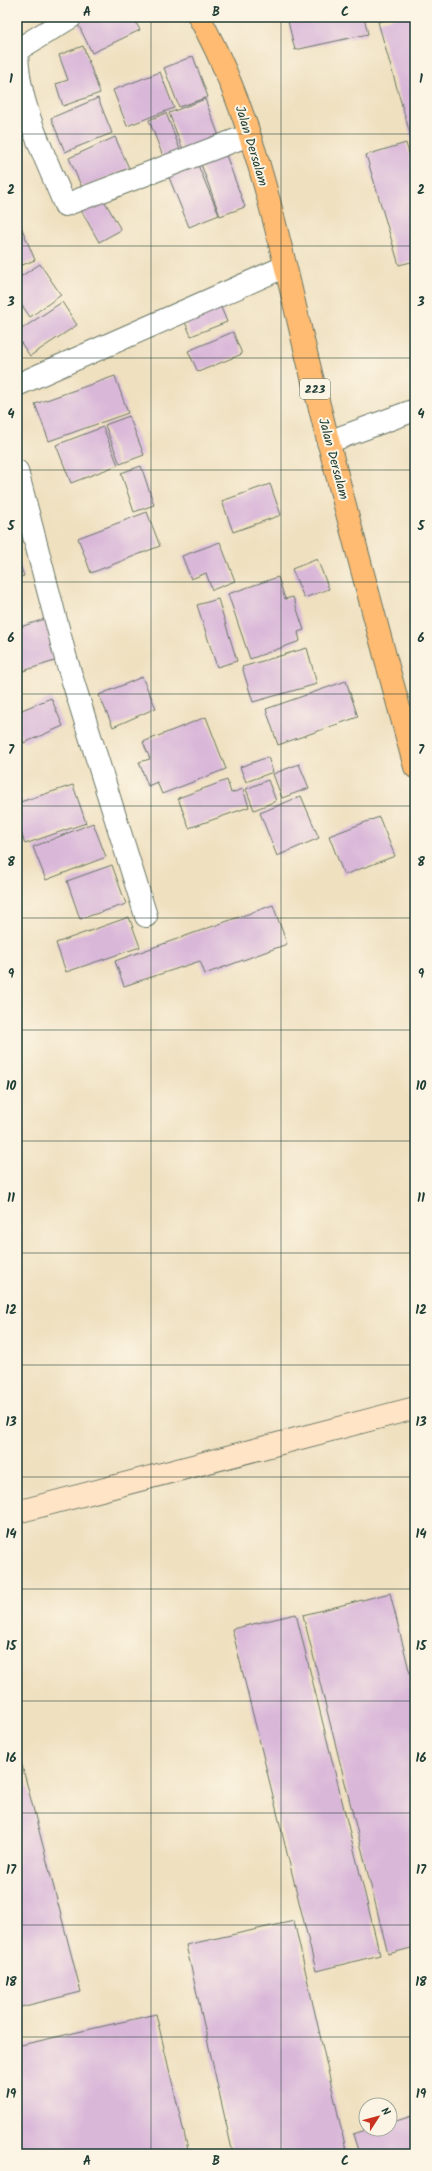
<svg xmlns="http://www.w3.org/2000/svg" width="432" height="2171" viewBox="0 0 432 2171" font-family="Kalam,sans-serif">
	<rect width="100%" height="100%" fill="#fcf5e5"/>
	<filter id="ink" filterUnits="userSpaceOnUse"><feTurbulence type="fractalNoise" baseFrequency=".025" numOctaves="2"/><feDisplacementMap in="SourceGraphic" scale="8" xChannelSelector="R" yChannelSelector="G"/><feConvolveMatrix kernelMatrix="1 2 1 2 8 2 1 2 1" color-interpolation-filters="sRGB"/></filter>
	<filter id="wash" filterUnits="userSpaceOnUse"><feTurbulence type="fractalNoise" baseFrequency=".012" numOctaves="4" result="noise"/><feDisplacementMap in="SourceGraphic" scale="16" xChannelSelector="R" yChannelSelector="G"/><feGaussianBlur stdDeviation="0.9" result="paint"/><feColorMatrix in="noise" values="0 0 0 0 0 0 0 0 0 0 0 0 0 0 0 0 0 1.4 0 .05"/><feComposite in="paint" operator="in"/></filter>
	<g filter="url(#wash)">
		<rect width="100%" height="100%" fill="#efe0c0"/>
		<g id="blocks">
			<!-- building -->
			<g fill="#d9b7d9">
				<path d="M 91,17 L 133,17 L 140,30 L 92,53 L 78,24 Z"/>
				<path d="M 287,17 L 364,17 L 368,34 L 295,50 Z"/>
				<path d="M 396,17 L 415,17 L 415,151 L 378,22 Z"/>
				<path d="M 83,46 L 100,93 L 63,106 L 56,84 L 68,80 L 59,55 Z"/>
				<path d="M 193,56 L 208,97 L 179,107 L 164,68 Z"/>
				<path d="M 160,72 L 174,108 L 127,126 L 113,90 Z"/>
				<path d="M 98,98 L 112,133 L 65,152 L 51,118 Z"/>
				<path d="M 205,99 L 219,136 L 183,150 L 169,113 Z"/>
				<path d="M 166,113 L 181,152 L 164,159 L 149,120 Z"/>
				<path d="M 115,137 L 129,168 L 82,188 L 69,158 Z"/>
				<path d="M 406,143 L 415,174 L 415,261 L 399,265 L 366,155 Z"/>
				<path d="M 223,147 L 245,207 L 220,216 L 198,156 Z"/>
				<path d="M 195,158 L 219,215 L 189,227 L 166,170 Z"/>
				<path d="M 100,193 L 121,230 L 99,242 L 78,205 Z"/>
				<path d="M 19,222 L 35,260 L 17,267 L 17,223 Z"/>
				<path d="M 40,264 L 61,295 L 30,317 L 17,298 L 17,279 Z"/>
				<path d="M 218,300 L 227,322 L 191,336 L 182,315 Z"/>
				<path d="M 62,302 L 77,325 L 30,356 L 17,337 L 17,332 Z"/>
				<path d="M 233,332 L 242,354 L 198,372 L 188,351 Z"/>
				<path d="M 115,376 L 128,413 L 49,441 L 35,404 Z"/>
				<path d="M 129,416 L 144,455 L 120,464 L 105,425 Z"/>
				<path d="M 103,427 L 118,465 L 71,483 L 56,445 Z"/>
				<path d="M 141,466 L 154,505 L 134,512 L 121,473 Z"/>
				<path d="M 270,484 L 281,515 L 233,532 L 222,501 Z"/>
				<path d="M 147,512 L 160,546 L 91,573 L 78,538 Z"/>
				<path d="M 220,542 L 235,581 L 212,590 L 206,573 L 191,579 L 182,556 Z"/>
				<path d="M 17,557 L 24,576 L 17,578 Z"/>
				<path d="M 317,559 L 329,589 L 304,598 L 292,569 Z"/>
				<path d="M 278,577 L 285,599 L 293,597 L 304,630 L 298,632 L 300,641 L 250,659 L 228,594 Z"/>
				<path d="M 218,599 L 237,661 L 217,667 L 197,605 Z"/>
				<path d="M 51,617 L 64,658 L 20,672 L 17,664 L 17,628 Z"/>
				<path d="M 307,648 L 317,684 L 253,702 L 242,667 Z"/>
				<path d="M 142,677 L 156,708 L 113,727 L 99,695 Z"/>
				<path d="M 346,681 L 358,717 L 278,745 L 266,709 Z"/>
				<path d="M 51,698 L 63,726 L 24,743 L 17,727 L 17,712 Z"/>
				<path d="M 206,717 L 226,769 L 162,794 L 157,782 L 148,786 L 139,762 L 150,759 L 143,742 Z"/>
				<path d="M 268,757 L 273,772 L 246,782 L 240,767 Z"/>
				<path d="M 299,764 L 309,788 L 282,798 L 273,774 Z"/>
				<path d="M 227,780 L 231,793 L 243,789 L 249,807 L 189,828 L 178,798 Z"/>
				<path d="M 268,780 L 276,801 L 254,810 L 246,789 Z"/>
				<path d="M 73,785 L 86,823 L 25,844 L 17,821 L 17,803 Z"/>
				<path d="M 301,796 L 319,838 L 277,856 L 260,813 Z"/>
				<path d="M 379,817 L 395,856 L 344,875 L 329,836 Z"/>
				<path d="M 93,823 L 106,857 L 46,880 L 33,847 Z"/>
				<path d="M 112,865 L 126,904 L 80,919 L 67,881 Z"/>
				<path d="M 273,905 L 287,944 L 205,974 L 200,961 L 124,986 L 115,961 Z"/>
				<path d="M 129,917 L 140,947 L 66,972 L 56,943 Z"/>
				<path d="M 390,1593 L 415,1694 L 415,1947 L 388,1954 L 303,1615 Z"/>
				<path d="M 296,1614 L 380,1955 L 316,1971 L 232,1629 Z"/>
				<path d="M 17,1746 L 81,1992 L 17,2008 Z"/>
				<path d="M 294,1921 L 347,2154 L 233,2154 L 186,1945 Z"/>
				<path d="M 156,2014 L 189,2154 L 17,2154 L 17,2046 Z"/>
				<path d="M 415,2115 L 415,2154 L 359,2154 L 353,2134 L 369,2129 L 390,2129 L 390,2123 Z"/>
			</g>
		</g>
	</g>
	<g filter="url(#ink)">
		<use href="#blocks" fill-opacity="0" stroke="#687665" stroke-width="1"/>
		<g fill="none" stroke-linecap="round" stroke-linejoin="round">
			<defs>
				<g id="street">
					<path d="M 71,17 L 17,50 C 17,105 45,155 65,205 L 249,135"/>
					<path d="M 17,385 L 284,267"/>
					<path d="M 328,442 L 415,410"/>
					<path d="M 17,471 L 66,659 L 146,916"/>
				</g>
				<path id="secondary" d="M 17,1512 L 415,1408"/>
				<path id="primary" d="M 199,17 C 258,123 280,248 309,365 C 342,499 379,633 415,767"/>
			</defs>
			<!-- street casing -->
			<use href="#street" stroke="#687665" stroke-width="24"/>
			<!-- secondary casing -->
			<use href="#secondary" stroke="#687665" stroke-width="24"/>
			<!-- primary casing -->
			<use href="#primary" stroke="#687665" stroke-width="24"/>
			<!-- street -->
			<use href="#street" stroke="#fff" stroke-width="22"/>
			<!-- secondary -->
			<use href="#secondary" stroke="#ffe4c6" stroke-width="22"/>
			<!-- primary -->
			<use href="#primary" stroke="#febb71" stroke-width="22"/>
		</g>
	</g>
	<!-- grid -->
	<path fill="none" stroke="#1f3d34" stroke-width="1" stroke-opacity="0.55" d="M 151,17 L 151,2154M 281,17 L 281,2154M 17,134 L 415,134M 17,246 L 415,246M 17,358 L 415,358M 17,470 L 415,470M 17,582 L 415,582M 17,694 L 415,694M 17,806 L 415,806M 17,918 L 415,918M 17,1030 L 415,1030M 17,1141 L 415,1141M 17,1253 L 415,1253M 17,1365 L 415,1365M 17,1477 L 415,1477M 17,1589 L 415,1589M 17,1701 L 415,1701M 17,1813 L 415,1813M 17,1925 L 415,1925M 17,2037 L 415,2037"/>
	<g text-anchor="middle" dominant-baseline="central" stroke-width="4" stroke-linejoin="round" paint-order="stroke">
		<!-- shield labels -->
		<rect fill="#fcf5e5" stroke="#617469" stroke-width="1" x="300" y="379" width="30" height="20" rx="3"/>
		<g font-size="12" font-weight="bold" fill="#1f3d34">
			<text x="315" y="389">223</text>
		</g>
		<!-- street labels -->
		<g font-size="13" fill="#1f3d34" stroke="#fcf5e5">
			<text transform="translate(251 146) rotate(73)">Jalan Dersalam</text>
			<text transform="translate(333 459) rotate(75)">Jalan Dersalam</text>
		</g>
	</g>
	<!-- margin -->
	<rect width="432" height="2171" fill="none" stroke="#fcf5e5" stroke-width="44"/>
	<!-- north arrow -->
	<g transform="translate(378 2117) rotate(54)"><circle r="19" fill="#fcf5e5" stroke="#a4ab9e"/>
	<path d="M0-3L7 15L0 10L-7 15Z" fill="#c8321e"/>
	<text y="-6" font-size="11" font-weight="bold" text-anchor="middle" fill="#1f3d34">N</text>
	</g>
	<rect x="22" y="22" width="388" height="2127" fill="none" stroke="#1f3d34" stroke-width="1.5"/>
	<g font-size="13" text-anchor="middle" font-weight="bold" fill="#1f3d34">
		<text x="87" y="16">A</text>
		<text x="216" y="16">B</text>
		<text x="345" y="16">C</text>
		<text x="11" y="83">1</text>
		<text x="421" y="83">1</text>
		<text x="11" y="194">2</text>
		<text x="421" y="194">2</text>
		<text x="11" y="306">3</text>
		<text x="421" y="306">3</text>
		<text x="11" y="418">4</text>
		<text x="421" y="418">4</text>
		<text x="11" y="530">5</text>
		<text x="421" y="530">5</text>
		<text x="11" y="642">6</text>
		<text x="421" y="642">6</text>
		<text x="11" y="754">7</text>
		<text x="421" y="754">7</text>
		<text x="11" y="866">8</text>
		<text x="421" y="866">8</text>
		<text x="11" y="978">9</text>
		<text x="421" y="978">9</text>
		<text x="11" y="1090">10</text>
		<text x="421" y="1090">10</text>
		<text x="11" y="1202">11</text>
		<text x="421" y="1202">11</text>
		<text x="11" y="1314">12</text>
		<text x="421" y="1314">12</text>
		<text x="11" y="1426">13</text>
		<text x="421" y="1426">13</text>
		<text x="11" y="1538">14</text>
		<text x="421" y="1538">14</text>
		<text x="11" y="1650">15</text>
		<text x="421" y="1650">15</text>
		<text x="11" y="1762">16</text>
		<text x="421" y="1762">16</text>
		<text x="11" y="1874">17</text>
		<text x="421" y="1874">17</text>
		<text x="11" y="1986">18</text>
		<text x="421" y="1986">18</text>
		<text x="11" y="2098">19</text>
		<text x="421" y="2098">19</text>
		<text x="87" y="2165">A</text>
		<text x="216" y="2165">B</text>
		<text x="345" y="2165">C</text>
	</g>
</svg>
